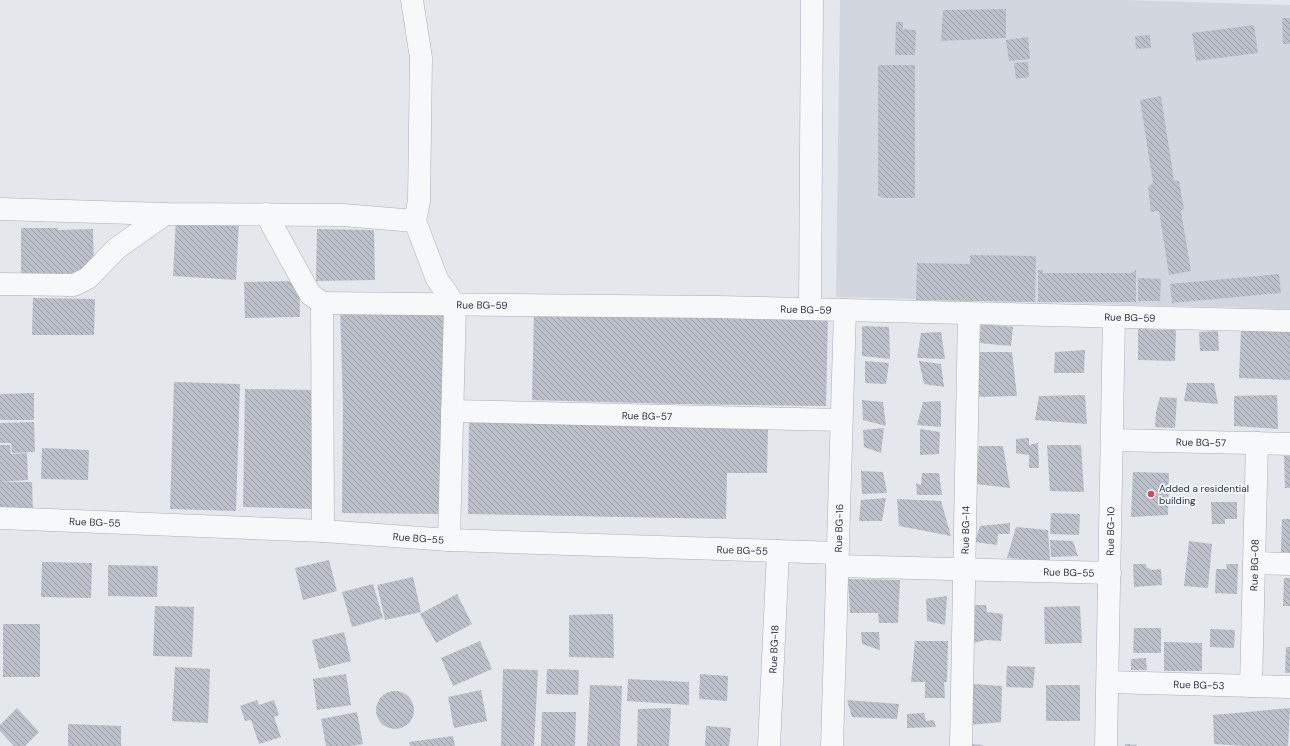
<svg xmlns="http://www.w3.org/2000/svg" width="1290" height="746" viewBox="0 0 1290 746" font-family="'DM Sans',sans-serif">
	<defs>
		<pattern id="building-back-hatch" width="6" height="6" patternUnits="userSpaceOnUse"><rect width="6" height="6" fill="#bbc0ca"/><path d="M-1 5l2 2M0 0l6 6M5-1l2 2" fill="none" stroke="#989da6"/></pattern>
	</defs>
	<rect width="100%" height="100%" fill="#e4e7ec"/>
	<!-- built -->
	<path fill="#d2d6de" d="M 840,0 L 1124,0 L 1290,5 L 1290,309 L 836,297 Z"/>
	<!-- building -->
	<g fill="url(#building-back-hatch)">
		<path d="M 1006,9 L 1006,38 L 941,41 L 943,10 Z"/>
		<path d="M 1282,18 L 1290,18 L 1290,44 L 1283,44 Z"/>
		<path d="M 896,22 L 903,22 L 903,29 L 916,30 L 915,55 L 895,55 Z"/>
		<path d="M 1254,25 L 1258,53 L 1196,61 L 1192,33 Z"/>
		<path d="M 1150,35 L 1151,48 L 1136,49 L 1135,36 Z"/>
		<path d="M 1028,37 L 1030,59 L 1009,61 L 1006,40 Z"/>
		<path d="M 1028,62 L 1029,77 L 1016,79 L 1014,63 Z"/>
		<path d="M 878,65 L 915,65 L 915,198 L 883,198 L 878,195 Z"/>
		<path d="M 1161,96 L 1174,180 L 1179,181 L 1184,209 L 1181,211 L 1191,271 L 1169,275 L 1159,211 L 1151,212 L 1148,187 L 1153,183 L 1140,100 Z"/>
		<path d="M 176,217 L 239,221 L 236,280 L 173,276 Z"/>
		<path d="M 21,228 L 58,228 L 58,230 L 93,229 L 94,273 L 21,275 Z"/>
		<path d="M 317,229 L 374,230 L 375,280 L 316,281 Z"/>
		<path d="M 970,255 L 1036,256 L 1035,302 L 916,300 L 917,263 L 970,264 Z"/>
		<path d="M 1038,270 L 1043,270 L 1043,273 L 1132,273 L 1136,270 L 1136,302 L 1038,302 Z"/>
		<path d="M 1279,274 L 1281,293 L 1172,303 L 1170,284 Z"/>
		<path d="M 1138,278 L 1161,279 L 1160,301 L 1138,301 Z"/>
		<path d="M 299,281 L 300,317 L 245,318 L 244,282 Z"/>
		<path d="M 33,298 L 95,299 L 94,335 L 32,335 Z"/>
		<path d="M 340,306 L 448,309 L 447,514 L 342,513 L 343,406 Z"/>
		<path d="M 534,310 L 828,315 L 826,406 L 677,404 L 532,400 Z"/>
		<path d="M 981,324 L 1013,327 L 1011,346 L 979,343 Z"/>
		<path d="M 862,326 L 889,327 L 890,359 L 862,356 Z"/>
		<path d="M 1138,329 L 1176,330 L 1175,361 L 1138,360 Z"/>
		<path d="M 1241,330 L 1290,332 L 1290,380 L 1239,378 Z"/>
		<path d="M 1218,331 L 1219,351 L 1200,351 L 1199,332 Z"/>
		<path d="M 941,332 L 945,359 L 917,358 L 921,333 Z"/>
		<path d="M 1085,350 L 1084,373 L 1054,373 L 1055,352 Z"/>
		<path d="M 980,352 L 1012,352 L 1017,396 L 975,397 Z"/>
		<path d="M 865,361 L 889,363 L 886,384 L 865,383 Z"/>
		<path d="M 919,361 L 941,364 L 944,387 L 924,384 Z"/>
		<path d="M 174,382 L 240,384 L 236,511 L 170,509 Z"/>
		<path d="M 1187,383 L 1214,383 L 1218,404 L 1184,401 Z"/>
		<path d="M 245,389 L 318,390 L 316,509 L 243,507 Z"/>
		<path d="M 34,393 L 34,420 L 0,420 L 0,394 Z"/>
		<path d="M 1085,395 L 1087,424 L 1035,420 L 1039,396 Z"/>
		<path d="M 1277,395 L 1278,429 L 1234,426 L 1234,396 Z"/>
		<path d="M 1160,397 L 1177,398 L 1175,428 L 1155,427 L 1156,412 Z"/>
		<path d="M 862,400 L 883,402 L 886,426 L 863,420 Z"/>
		<path d="M 941,401 L 941,427 L 917,425 L 923,402 Z"/>
		<path d="M 469,421 L 768,428 L 767,473 L 727,473 L 726,519 L 468,514 Z"/>
		<path d="M 34,422 L 35,452 L 12,453 L 11,443 L 0,443 L 0,423 Z"/>
		<path d="M 884,428 L 881,453 L 864,447 L 863,430 Z"/>
		<path d="M 920,429 L 940,432 L 939,454 L 920,455 Z"/>
		<path d="M 1029,438 L 1029,445 L 1038,443 L 1039,468 L 1029,468 L 1029,455 L 1016,453 L 1016,439 Z"/>
		<path d="M 0,445 L 10,445 L 11,454 L 27,453 L 28,480 L 0,482 Z"/>
		<path d="M 1047,445 L 1081,445 L 1084,492 L 1050,491 Z"/>
		<path d="M 979,446 L 1003,446 L 1010,488 L 976,484 Z"/>
		<path d="M 42,448 L 89,450 L 88,480 L 41,479 Z"/>
		<path d="M 1284,456 L 1290,456 L 1290,488 L 1285,488 Z"/>
		<path d="M 861,471 L 883,472 L 887,493 L 862,494 Z"/>
		<path d="M 1133,472 L 1169,473 L 1168,515 L 1131,517 Z"/>
		<path d="M 922,473 L 939,473 L 942,495 L 917,495 L 916,483 L 921,485 Z"/>
		<path d="M 0,482 L 32,482 L 33,514 L 0,514 Z"/>
		<path d="M 886,498 L 882,521 L 859,521 L 861,500 Z"/>
		<path d="M 897,499 L 941,501 L 951,536 L 899,526 Z"/>
		<path d="M 1211,502 L 1237,502 L 1237,519 L 1225,519 L 1225,524 L 1212,524 Z"/>
		<path d="M 1051,513 L 1080,514 L 1079,535 L 1050,534 Z"/>
		<path d="M 1282,519 L 1290,519 L 1290,553 L 1281,552 Z"/>
		<path d="M 1010,523 L 1010,534 L 998,534 L 997,545 L 975,542 L 980,526 Z"/>
		<path d="M 1016,527 L 1048,530 L 1050,561 L 1007,558 Z"/>
		<path d="M 1050,540 L 1073,541 L 1078,556 L 1051,557 Z"/>
		<path d="M 1189,541 L 1212,544 L 1208,588 L 1184,586 Z"/>
		<path d="M 329,560 L 337,591 L 303,600 L 295,568 Z"/>
		<path d="M 42,562 L 92,563 L 91,598 L 41,597 Z"/>
		<path d="M 1133,564 L 1146,564 L 1146,567 L 1152,570 L 1161,569 L 1162,585 L 1134,587 Z"/>
		<path d="M 1226,564 L 1238,564 L 1237,594 L 1215,593 L 1216,569 L 1227,569 Z"/>
		<path d="M 108,565 L 158,566 L 157,597 L 108,596 Z"/>
		<path d="M 413,577 L 421,612 L 385,620 L 377,585 Z"/>
		<path d="M 1284,578 L 1290,578 L 1290,606 L 1283,606 Z"/>
		<path d="M 848,579 L 900,580 L 898,623 L 879,623 L 878,613 L 850,613 Z"/>
		<path d="M 373,584 L 383,618 L 352,627 L 342,592 Z"/>
		<path d="M 457,594 L 472,624 L 436,643 L 420,614 Z"/>
		<path d="M 947,596 L 945,625 L 927,621 L 926,599 Z"/>
		<path d="M 974,605 L 986,605 L 987,612 L 1003,614 L 1001,641 L 986,640 L 973,643 Z"/>
		<path d="M 155,606 L 194,607 L 192,657 L 153,656 Z"/>
		<path d="M 1080,606 L 1082,643 L 1045,644 L 1044,607 Z"/>
		<path d="M 613,614 L 614,658 L 569,657 L 569,615 Z"/>
		<rect x="3" y="624" width="37" height="53"/>
		<path d="M 1134,628 L 1161,628 L 1161,653 L 1133,653 Z"/>
		<path d="M 1210,629 L 1235,630 L 1234,648 L 1210,647 Z"/>
		<path d="M 344,632 L 351,661 L 319,669 L 312,640 Z"/>
		<path d="M 861,632 L 879,632 L 880,650 L 862,644 Z"/>
		<path d="M 480,641 L 492,669 L 453,686 L 441,658 Z"/>
		<path d="M 915,641 L 948,641 L 947,682 L 944,682 L 945,698 L 925,698 L 925,682 L 911,682 Z"/>
		<path d="M 1164,642 L 1202,643 L 1202,671 L 1164,671 Z"/>
		<path d="M 1286,647 L 1290,647 L 1290,673 L 1285,673 Z"/>
		<path d="M 1146,658 L 1147,670 L 1131,670 L 1131,659 Z"/>
		<path d="M 1007,666 L 1035,667 L 1033,688 L 1006,687 Z"/>
		<path d="M 175,667 L 210,669 L 208,723 L 172,721 Z"/>
		<path d="M 503,669 L 538,670 L 534,746 L 501,746 Z"/>
		<path d="M 547,669 L 579,670 L 578,695 L 546,694 Z"/>
		<path d="M 346,674 L 351,705 L 317,710 L 313,679 Z"/>
		<path d="M 700,674 L 728,676 L 727,701 L 699,699 Z"/>
		<path d="M 628,679 L 689,682 L 689,705 L 627,701 Z"/>
		<path d="M 974,684 L 1002,686 L 1001,722 L 970,725 Z"/>
		<path d="M 590,685 L 622,686 L 620,746 L 587,746 Z"/>
		<rect x="1046" y="685" width="34" height="36"/>
		<path d="M 481,690 L 487,721 L 454,728 L 448,697 Z"/>
		<circle cx="395" cy="710" r="19"/>
		<path d="M 257,700 L 259,705 L 274,700 L 279,715 L 274,717 L 281,737 L 259,744 L 251,720 L 245,721 L 240,706 Z"/>
		<path d="M 847,700 L 899,704 L 897,719 L 852,717 Z"/>
		<path d="M 17,708 L 39,732 L 25,746 L 14,746 L 0,731 L 0,725 Z"/>
		<path d="M 671,708 L 669,746 L 637,746 L 638,709 Z"/>
		<path d="M 1290,708 L 1288,746 L 1246,746 L 1214,744 L 1213,715 Z"/>
		<path d="M 357,712 L 363,744 L 351,746 L 326,746 L 321,719 Z"/>
		<path d="M 542,712 L 576,712 L 575,746 L 541,746 Z"/>
		<path d="M 924,713 L 926,721 L 934,720 L 936,727 L 907,728 L 907,714 Z"/>
		<path d="M 68,724 L 121,726 L 121,746 L 68,746 Z"/>
		<path d="M 706,726 L 731,728 L 729,746 L 705,746 Z"/>
		<path d="M 453,736 L 455,746 L 410,746 L 409,742 Z"/>
		<path d="M 971,744 L 983,745 L 983,746 L 971,746 Z"/>
		<path d="M 1125,744 L 1137,745 L 1137,746 L 1125,746 Z"/>
	</g>
	<g fill="none" stroke-linecap="round" stroke-linejoin="round">
		<defs>
			<g id="minor">
				<path d="M 412,0 L 421,58 L 419,201 L 415,221 L 437,279 L 455,305 L 449,540"/>
				<path d="M 0,209 L 165,214 L 343,215 L 415,221"/>
				<path d="M 266,214 L 310,294 L 322,303"/>
				<path d="M 0,284 L 74,285 L 88,278 L 116,249 L 165,214"/>
				<path id="s1" d="M 322,303 L 718,307 L 1290,321"/>
				<path d="M 322,303 L 323,531"/>
				<path d="M 810,309 L 812,0"/>
				<path id="s2" d="M 452,411 L 841,420"/>
				<path id="s3" d="M 1112,440 L 1290,444"/>
				<path id="s4" d="M 0,518 L 323,531 L 449,540 L 837,553"/>
				<path d="M 1254,563 L 1290,564"/>
				<path id="s5" d="M 837,566 L 1110,573"/>
				<path id="s6" d="M 1108,682 L 1290,687"/>
				<path id="s7" d="M 1251,686 L 1257,443"/>
				<path id="s8" d="M 769,746 L 778,551"/>
				<path id="s9" d="M 832,746 L 845,310"/>
				<path id="s10" d="M 961,746 L 969,313"/>
				<path id="s11" d="M 1106,746 L 1114,317"/>
			</g>
		</defs>
		<!-- minor casing -->
		<use href="#minor" stroke="#a9aeb7" stroke-width="23"/>
		<!-- minor -->
		<use href="#minor" stroke="#f7f8fa" stroke-width="22"/>
	</g>
	<!-- markers -->
	<circle fill="#d1495b" stroke="#f4f6f9" stroke-width="1.5" cx="1151" cy="494" r="4"/>
	<g text-anchor="middle" dominant-baseline="central" stroke-width="3.5" stroke-linejoin="round" paint-order="stroke">
		<!-- street labels -->
		<g font-size="10" fill="#2b3445" stroke="#f4f6f9">
			<text stroke="none"><textPath href="#s1" startOffset="160">Rue BG-59</textPath></text>
			<text stroke="none"><textPath href="#s1" startOffset="484">Rue BG-59</textPath></text>
			<text stroke="none"><textPath href="#s1" startOffset="808">Rue BG-59</textPath></text>
			<text stroke="none"><textPath href="#s2" startOffset="195">Rue BG-57</textPath></text>
			<text stroke="none"><textPath href="#s3" startOffset="89">Rue BG-57</textPath></text>
			<text stroke="none"><textPath href="#s4" startOffset="95">Rue BG-55</textPath></text>
			<text stroke="none"><textPath href="#s9" startOffset="218">Rue BG-16</textPath></text>
			<text stroke="none"><textPath href="#s10" startOffset="216">Rue BG-14</textPath></text>
			<text stroke="none"><textPath href="#s11" startOffset="215">Rue BG-10</textPath></text>
			<text stroke="none"><textPath href="#s4" startOffset="419">Rue BG-55</textPath></text>
			<text stroke="none"><textPath href="#s4" startOffset="743">Rue BG-55</textPath></text>
			<text stroke="none"><textPath href="#s7" startOffset="121">Rue BG-08</textPath></text>
			<text stroke="none"><textPath href="#s5" startOffset="232">Rue BG-55</textPath></text>
			<text stroke="none"><textPath href="#s8" startOffset="97">Rue BG-18</textPath></text>
			<text stroke="none"><textPath href="#s6" startOffset="91">Rue BG-53</textPath></text>
		</g>
		<!-- poi labels -->
		<g font-size="10" fill="#2b3445" stroke="#f4f6f9" text-anchor="start">
			<text x="1159" y="488">Added a residential<tspan x="1159" dy="12">building</tspan></text>
		</g>
	</g>
</svg>
